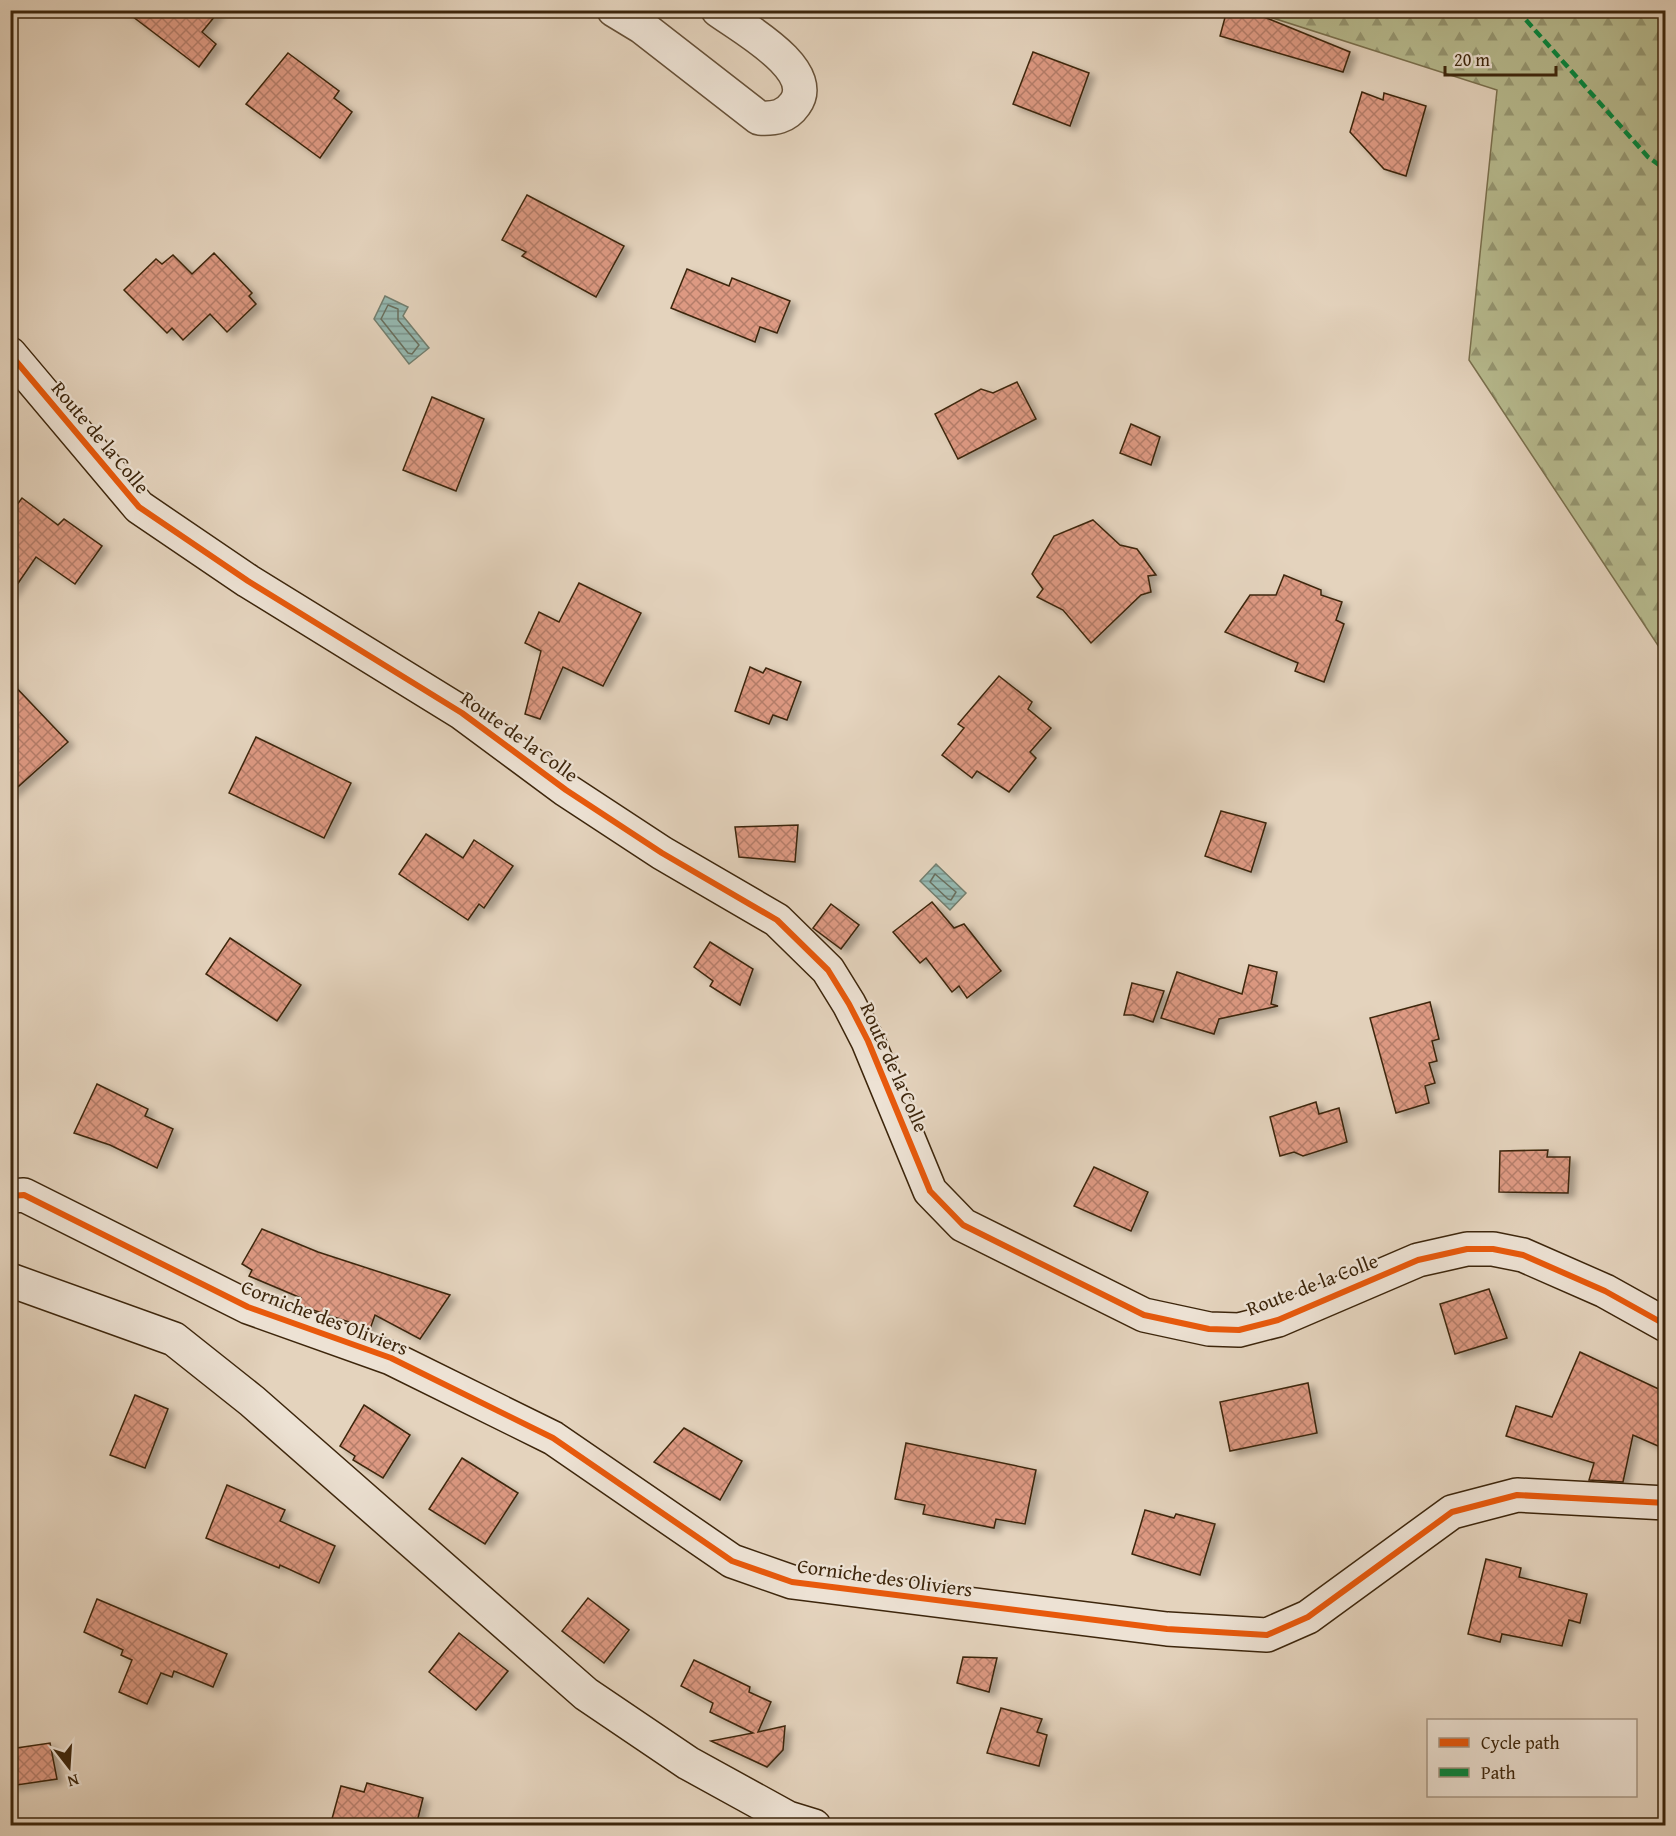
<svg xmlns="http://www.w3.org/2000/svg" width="1676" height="1836" viewBox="0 0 1676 1836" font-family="'Gentium Book Plus',serif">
	<defs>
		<pattern id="forest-firs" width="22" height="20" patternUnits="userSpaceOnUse" patternTransform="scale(1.5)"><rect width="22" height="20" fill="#b7bb8f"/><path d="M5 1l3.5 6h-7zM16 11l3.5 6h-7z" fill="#969873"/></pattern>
		<pattern id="water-rules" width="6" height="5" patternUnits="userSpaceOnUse" patternTransform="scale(1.5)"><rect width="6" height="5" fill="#95b8b0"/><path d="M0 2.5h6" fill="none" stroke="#7b958e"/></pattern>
		<pattern id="building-cross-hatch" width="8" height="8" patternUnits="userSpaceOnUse" patternTransform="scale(1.5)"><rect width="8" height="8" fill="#dd9982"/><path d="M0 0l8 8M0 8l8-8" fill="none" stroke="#b47d69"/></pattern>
		<filter id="shadow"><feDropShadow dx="6" dy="4" stdDeviation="3" flood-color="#0004"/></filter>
	</defs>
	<rect width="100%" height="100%" fill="#e4d3bd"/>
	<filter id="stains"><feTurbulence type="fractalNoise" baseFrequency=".00333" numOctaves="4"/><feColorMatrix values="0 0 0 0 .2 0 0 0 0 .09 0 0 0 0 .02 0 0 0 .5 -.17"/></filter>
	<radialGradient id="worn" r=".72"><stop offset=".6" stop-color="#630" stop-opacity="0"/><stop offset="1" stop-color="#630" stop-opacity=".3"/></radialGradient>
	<!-- forest -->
	<path fill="url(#forest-firs)" stroke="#7a704e" stroke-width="1.5" d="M 1251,11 L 1665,11 L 1665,656 L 1469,360 L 1497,90 Z"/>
	<!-- water -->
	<g fill="url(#water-rules)" stroke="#727e6e" stroke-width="1.5">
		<path d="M 385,296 L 408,307 L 403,316 L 429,348 L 409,364 L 374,319 Z"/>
		<path d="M 936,864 L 966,893 L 950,910 L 920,881 Z"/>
	</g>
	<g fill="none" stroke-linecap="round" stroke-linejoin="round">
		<!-- shore -->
		<g stroke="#696f5e" stroke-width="1.5">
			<path d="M 388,305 L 398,309 L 398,320 L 419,345 L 412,354 L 408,353 L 381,319 Z"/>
			<path d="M 935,874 L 956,892 L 951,900 L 948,899 L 930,882 Z"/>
		</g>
	</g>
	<!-- building -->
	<g fill="url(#building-cross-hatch)" stroke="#3d260c" stroke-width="1.5" filter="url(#shadow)">
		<path d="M 124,10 L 220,10 L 202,32 L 216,44 L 199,67 Z"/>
		<path d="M 1227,10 L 1247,10 L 1350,52 L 1343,72 L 1220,36 Z"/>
		<path d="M 1033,52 L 1089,73 L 1070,126 L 1013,104 Z"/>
		<path d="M 288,53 L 339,91 L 334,98 L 352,112 L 320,158 L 246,104 Z"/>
		<path d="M 1362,92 L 1383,100 L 1384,93 L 1426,106 L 1406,176 L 1384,169 L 1350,132 Z"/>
		<path d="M 527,195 L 624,246 L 596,297 L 522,256 L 526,252 L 502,240 Z"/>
		<path d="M 214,253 L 252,293 L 249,296 L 256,304 L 227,332 L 210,314 L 183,340 L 172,328 L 167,333 L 124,290 L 156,259 L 162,264 L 173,255 L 192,274 Z"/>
		<path d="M 687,269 L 729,286 L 732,278 L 790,301 L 777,333 L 760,327 L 755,342 L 671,308 Z"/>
		<path d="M 1017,382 L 1036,419 L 958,459 L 935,414 L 981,389 L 993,393 Z"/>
		<path d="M 432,397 L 484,419 L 456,491 L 403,470 Z"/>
		<path d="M 1131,424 L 1160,437 L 1151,465 L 1120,453 Z"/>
		<path d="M 22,498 L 58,525 L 64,519 L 102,546 L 75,584 L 36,557 L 10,595 L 10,514 Z"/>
		<path d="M 1093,520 L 1120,545 L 1137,549 L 1156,575 L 1148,576 L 1151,592 L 1141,595 L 1091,643 L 1063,610 L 1037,597 L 1043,589 L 1032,574 L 1054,536 Z"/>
		<path d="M 1284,575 L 1321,590 L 1321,595 L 1342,602 L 1336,620 L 1344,624 L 1324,682 L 1295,671 L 1298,663 L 1225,632 L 1250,595 L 1276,595 Z"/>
		<path d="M 579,583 L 641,613 L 603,686 L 563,667 L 540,719 L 525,714 L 541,651 L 525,643 L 539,612 L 559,622 Z"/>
		<path d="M 750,667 L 763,673 L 766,668 L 801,682 L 787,720 L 773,715 L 769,724 L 735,711 Z"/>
		<path d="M 999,676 L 1032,702 L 1028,709 L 1051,728 L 1030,752 L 1036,758 L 1009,792 L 977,771 L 972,778 L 942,755 L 964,728 L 958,724 Z"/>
		<path d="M 10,681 L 68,742 L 10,794 Z"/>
		<path d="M 256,737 L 351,783 L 324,838 L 229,793 Z"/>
		<path d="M 1221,811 L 1266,823 L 1251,872 L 1205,856 Z"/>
		<path d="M 798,825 L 795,862 L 739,857 L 735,827 Z"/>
		<path d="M 426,834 L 463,858 L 474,840 L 513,866 L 484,908 L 479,904 L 468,920 L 399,874 Z"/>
		<path d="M 932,902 L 954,928 L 964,924 L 1001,971 L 967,998 L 959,986 L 952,992 L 926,958 L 920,963 L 893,932 Z"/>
		<path d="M 831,904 L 859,925 L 841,949 L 813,928 Z"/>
		<path d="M 230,938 L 301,985 L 277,1021 L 206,974 Z"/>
		<path d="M 710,942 L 753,969 L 740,1005 L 710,986 L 713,981 L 694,967 Z"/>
		<path d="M 1249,965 L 1277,972 L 1271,1004 L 1278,1006 L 1219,1019 L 1214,1034 L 1161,1018 L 1177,972 L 1242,994 Z"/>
		<path d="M 1132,983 L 1164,991 L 1153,1022 L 1133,1015 L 1124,1015 Z"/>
		<path d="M 1430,1002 L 1439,1039 L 1432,1041 L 1437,1061 L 1429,1063 L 1435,1083 L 1425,1086 L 1429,1103 L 1396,1113 L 1370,1018 Z"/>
		<path d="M 97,1084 L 148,1109 L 145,1116 L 173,1129 L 157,1168 L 110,1145 L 74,1133 Z"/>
		<path d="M 1316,1102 L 1319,1114 L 1339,1108 L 1347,1142 L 1303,1156 L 1294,1152 L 1280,1156 L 1270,1117 Z"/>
		<path d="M 1548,1150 L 1547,1157 L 1570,1157 L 1568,1193 L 1499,1192 L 1500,1151 Z"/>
		<path d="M 1094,1167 L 1148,1192 L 1131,1231 L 1074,1206 Z"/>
		<path d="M 262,1229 L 318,1252 L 450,1295 L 420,1339 L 375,1315 L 370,1329 L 298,1305 L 301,1298 L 249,1276 L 252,1270 L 242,1264 Z"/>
		<path d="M 1489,1289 L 1507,1338 L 1455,1354 L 1440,1304 Z"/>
		<path d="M 1580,1352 L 1665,1392 L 1665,1449 L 1633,1435 L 1623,1482 L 1589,1480 L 1594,1463 L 1506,1436 L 1516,1406 L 1552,1417 Z"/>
		<path d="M 1308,1383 L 1317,1433 L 1230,1451 L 1220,1402 Z"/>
		<path d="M 135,1395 L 168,1409 L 145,1468 L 110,1455 Z"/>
		<path d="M 364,1405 L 410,1435 L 383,1478 L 353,1460 L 355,1456 L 340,1446 Z"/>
		<path d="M 684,1428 L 742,1461 L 720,1500 L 654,1462 Z"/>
		<path d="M 906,1443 L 1036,1470 L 1025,1524 L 996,1519 L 994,1528 L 923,1514 L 925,1505 L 895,1499 Z"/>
		<path d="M 462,1458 L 518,1493 L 485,1544 L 429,1509 Z"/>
		<path d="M 227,1485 L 285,1510 L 280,1521 L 335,1546 L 319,1583 L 280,1565 L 279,1568 L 206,1538 Z"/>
		<path d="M 1145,1510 L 1174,1518 L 1176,1514 L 1215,1524 L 1200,1575 L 1132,1554 Z"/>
		<path d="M 1486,1559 L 1521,1568 L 1519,1577 L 1587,1594 L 1580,1623 L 1569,1620 L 1562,1646 L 1502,1634 L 1500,1642 L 1468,1634 Z"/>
		<path d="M 588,1598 L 629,1630 L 604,1663 L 562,1631 Z"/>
		<path d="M 97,1599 L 227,1654 L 213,1687 L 174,1671 L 172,1677 L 161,1673 L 147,1704 L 119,1692 L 132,1660 L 121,1655 L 123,1650 L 84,1632 Z"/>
		<path d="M 459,1633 L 508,1671 L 476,1710 L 429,1672 Z"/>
		<path d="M 963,1657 L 997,1658 L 989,1692 L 957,1683 Z"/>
		<path d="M 694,1660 L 750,1687 L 749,1692 L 771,1702 L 758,1732 L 785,1726 L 783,1750 L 767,1767 L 711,1741 L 753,1733 L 710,1712 L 713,1703 L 681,1686 Z"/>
		<path d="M 1001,1708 L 1042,1719 L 1037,1732 L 1047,1735 L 1039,1766 L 987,1753 Z"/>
		<path d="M 50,1743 L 57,1779 L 10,1786 L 10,1749 Z"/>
		<path d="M 367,1783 L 423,1798 L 416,1826 L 330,1826 L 341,1786 L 364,1792 Z"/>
	</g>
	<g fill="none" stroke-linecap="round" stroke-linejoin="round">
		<defs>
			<path id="street" d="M 614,10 L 642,27 L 759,118 C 774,119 786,117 795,104 C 820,70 741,27 718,10"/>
			<g id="secondary">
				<path d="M 10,354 L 139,507 L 248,581 L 462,713 L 566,790 L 662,853 L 777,920 L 828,970 L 849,1004 L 868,1041 L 930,1191 L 963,1225 L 1144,1315 L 1209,1329 L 1239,1330 L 1278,1320 L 1418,1260 L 1467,1249 L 1493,1249 L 1523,1255 L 1605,1291 L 1666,1325"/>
				<path d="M 10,1196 L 24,1195 L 248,1307 L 391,1358 L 553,1438 L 732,1561 L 792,1582 L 1167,1629 L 1267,1635 L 1308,1617 L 1452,1512 L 1517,1495 L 1666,1503"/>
				<path d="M 10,1280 L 174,1339 L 252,1401 L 586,1694 L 688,1763 L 788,1818 L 814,1826"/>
			</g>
		</defs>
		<!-- street casing -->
		<use href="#street" stroke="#675138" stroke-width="36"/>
		<!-- secondary casing -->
		<use href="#secondary" stroke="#3d260c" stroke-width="36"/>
		<!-- street -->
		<use href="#street" stroke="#ede2d4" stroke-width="33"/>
		<!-- secondary -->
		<use href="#secondary" stroke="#ede2d4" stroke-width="33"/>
		<!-- quiet -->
		<path stroke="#00873e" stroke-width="4.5" stroke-dasharray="9 4.5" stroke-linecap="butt" d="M 1517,10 L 1648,157 L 1666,170"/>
		<defs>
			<g id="cycleway">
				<path d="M 10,354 L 139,507 L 248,581 L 462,713 L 566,790 L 662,853 L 777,920 L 828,970 L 849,1004 L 868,1041 L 930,1191 L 963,1225 L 1144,1315 L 1209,1329 L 1239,1330 L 1278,1320 L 1418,1260 L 1467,1249 L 1493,1249 L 1523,1255 L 1605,1291 L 1666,1325"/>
				<path d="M 10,1196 L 24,1195 L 248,1307 L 391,1358 L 553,1438 L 732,1561 L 792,1582 L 1167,1629 L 1267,1635 L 1308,1617 L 1452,1512 L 1517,1495 L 1666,1503"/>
			</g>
		</defs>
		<!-- cycleway casing -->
		<use href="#cycleway" stroke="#ede2d4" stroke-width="10"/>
		<!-- cycleway -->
		<use href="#cycleway" stroke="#e8590c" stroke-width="6"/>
	</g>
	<g text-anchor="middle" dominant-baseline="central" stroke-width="4.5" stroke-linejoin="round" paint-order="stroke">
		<!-- street labels -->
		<g font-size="20" fill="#3d260c" stroke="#ede2d4">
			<text transform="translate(101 437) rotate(50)">Route de la Colle</text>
			<text transform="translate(520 736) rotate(36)">Route de la Colle</text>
			<text transform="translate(895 1067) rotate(66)">Route de la Colle</text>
			<text transform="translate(1312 1284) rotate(-21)">Route de la Colle</text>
			<text transform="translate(325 1317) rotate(21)">Corniche des Oliviers</text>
			<text transform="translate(885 1577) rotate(8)">Corniche des Oliviers</text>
		</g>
	</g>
	<!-- margin -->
	<rect width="1676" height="1836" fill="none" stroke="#e4d3bd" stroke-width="36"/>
	<rect x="12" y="12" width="1652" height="1812" fill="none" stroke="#3d260c" stroke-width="3"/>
	<rect x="18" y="18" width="1640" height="1800" fill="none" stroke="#3d260c" stroke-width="1.5"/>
	<!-- legend -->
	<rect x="1427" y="1719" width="210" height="78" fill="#ede2d4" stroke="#a79784" stroke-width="1.5"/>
	<rect x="1439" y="1738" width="30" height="9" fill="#e8590c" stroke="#a79784" stroke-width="1.5"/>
	<text x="1481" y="1749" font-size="18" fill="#3d260c">Cycle path</text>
	<rect x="1439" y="1768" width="30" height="9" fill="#00873e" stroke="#a79784" stroke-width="1.5"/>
	<text x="1481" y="1779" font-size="18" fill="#3d260c">Path</text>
	<!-- north arrow -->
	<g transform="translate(69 1767) rotate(163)" stroke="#ede2d4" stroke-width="4.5" paint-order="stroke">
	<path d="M0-4.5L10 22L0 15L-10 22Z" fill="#3d260c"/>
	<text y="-9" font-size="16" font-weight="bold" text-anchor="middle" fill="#3d260c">N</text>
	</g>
	<!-- scale -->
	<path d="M1445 66v9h111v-9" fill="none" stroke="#3d260c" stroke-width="3"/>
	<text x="1454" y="66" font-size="18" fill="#3d260c" stroke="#ede2d4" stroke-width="4.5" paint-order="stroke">20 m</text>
	<rect width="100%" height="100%" filter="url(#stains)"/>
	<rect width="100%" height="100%" fill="url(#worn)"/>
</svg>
